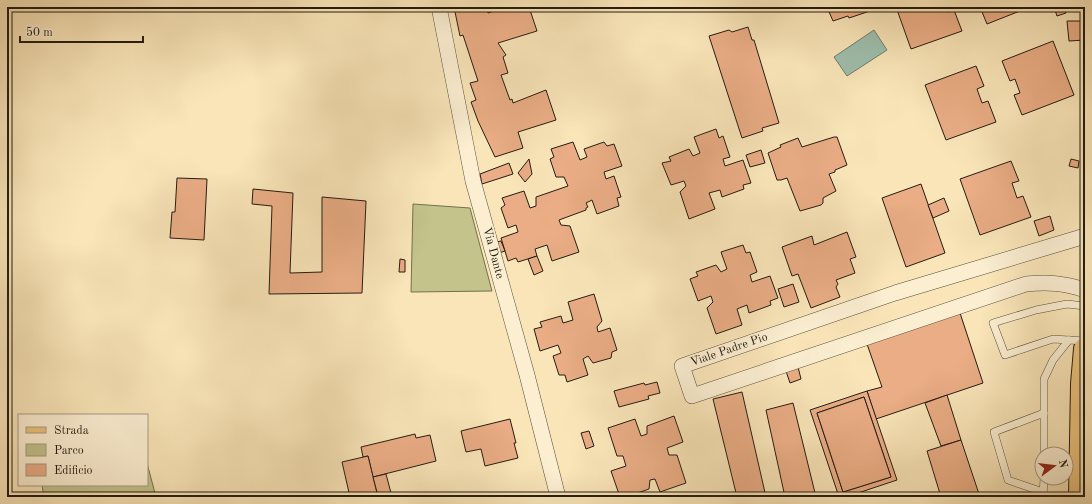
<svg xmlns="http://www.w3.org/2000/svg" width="1092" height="504" viewBox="0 0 1092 504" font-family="'Old Standard TT',serif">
	<rect width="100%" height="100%" fill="#f9e5b8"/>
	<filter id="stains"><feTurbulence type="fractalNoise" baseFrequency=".005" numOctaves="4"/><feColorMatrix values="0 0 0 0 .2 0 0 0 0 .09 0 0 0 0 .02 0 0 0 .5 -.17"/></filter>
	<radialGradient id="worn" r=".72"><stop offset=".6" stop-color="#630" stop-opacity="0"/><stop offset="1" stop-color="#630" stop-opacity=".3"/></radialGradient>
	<!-- green -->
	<g fill="#c3c38b" stroke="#74704e">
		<path d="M 413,204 L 470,208 L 492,291 L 411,292 Z"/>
		<path d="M 147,463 L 156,497 L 44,497 L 42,485 L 147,485 Z"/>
	</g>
	<!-- water -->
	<path fill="#9ebfad" stroke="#6d7e6f" d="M 874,30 L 887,50 L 847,76 L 834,57 Z"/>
	<!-- building -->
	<g fill="#eaad85" stroke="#241c11" fill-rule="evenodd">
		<path d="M 454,7 L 486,7 L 488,13 L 506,7 L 529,7 L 537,31 L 498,43 L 506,55 L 503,57 L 508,73 L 501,75 L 510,100 L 512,99 L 513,103 L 546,90 L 556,120 L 518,132 L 523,148 L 495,157 L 478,121 L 471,102 L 476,100 L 470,83 L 478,81 L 463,35 L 460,36 Z"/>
		<path d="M 827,7 L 869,7 L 870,11 L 849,18 L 848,16 L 833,21 Z"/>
		<path d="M 896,7 L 947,7 L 948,12 L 954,10 L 962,31 L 911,49 Z"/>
		<path d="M 980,7 L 1030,7 L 987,24 Z"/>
		<path d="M 1054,7 L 1064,7 L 1066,13 L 1057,16 Z"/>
		<path d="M 1071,7 L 1085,7 L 1085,12 L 1071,10 Z"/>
		<path d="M 1067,21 L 1085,21 L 1085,40 L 1069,41 Z"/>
		<path d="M 748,27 L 752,40 L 754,40 L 779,123 L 762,128 L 763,131 L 742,138 L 709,36 L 729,30 L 732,32 Z"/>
		<path d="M 1053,41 L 1074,95 L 1022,115 L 1014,95 L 1020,93 L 1015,79 L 1010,81 L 1002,61 Z"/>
		<path d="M 976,66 L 984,86 L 977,89 L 982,103 L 988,101 L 996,122 L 946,140 L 925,85 Z"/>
		<path d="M 716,129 L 719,138 L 723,136 L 730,157 L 723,159 L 725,166 L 743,160 L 751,183 L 743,185 L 744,189 L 722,197 L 720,190 L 709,193 L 715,209 L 689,219 L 680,192 L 686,186 L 684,181 L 671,185 L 662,163 L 671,161 L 669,157 L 689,149 L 693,156 L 700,153 L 694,137 Z"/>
		<path d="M 834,137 L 837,137 L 847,165 L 835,170 L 835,172 L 829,174 L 836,191 L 823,198 L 823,203 L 821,205 L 800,211 L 787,178 L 781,180 L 777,180 L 768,153 L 781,147 L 780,145 L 798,138 L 802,147 Z"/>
		<path d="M 573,142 L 580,160 L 587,157 L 584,149 L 604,142 L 607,146 L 614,144 L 622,166 L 604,172 L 606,179 L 614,176 L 621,197 L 617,198 L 619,206 L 597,214 L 592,200 L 586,203 L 588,207 L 586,208 L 586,210 L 559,220 L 561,225 L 570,226 L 579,252 L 552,261 L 547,245 L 535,249 L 537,256 L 518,262 L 516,258 L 508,261 L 501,238 L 518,232 L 516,225 L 508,228 L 501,208 L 505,205 L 502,198 L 524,191 L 530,208 L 536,206 L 536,197 L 568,186 L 564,177 L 556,177 L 550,159 L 554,157 L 551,149 Z"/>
		<path d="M 761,150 L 765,163 L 750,167 L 746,155 Z"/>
		<path d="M 529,159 L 532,174 L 525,182 L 518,173 Z"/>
		<path d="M 1071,159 L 1079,161 L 1078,168 L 1069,166 Z"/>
		<path d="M 1011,161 L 1019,181 L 1012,183 L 1017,198 L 1023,196 L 1031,217 L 980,235 L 960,179 Z"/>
		<path d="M 509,163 L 513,174 L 482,184 L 480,174 Z"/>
		<path d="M 177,178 L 207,179 L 204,240 L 170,238 L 172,212 L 175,212 Z"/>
		<path d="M 921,184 L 945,253 L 906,267 L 882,198 Z"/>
		<path d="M 253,189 L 293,193 L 290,273 L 322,272 L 322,197 L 366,201 L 362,293 L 269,294 L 272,206 L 252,204 Z"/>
		<path d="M 944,198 L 949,211 L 933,218 L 928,205 Z"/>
		<path d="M 1050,216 L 1054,230 L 1039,236 L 1034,221 Z"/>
		<path d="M 847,232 L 856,257 L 850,259 L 855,273 L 836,280 L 838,284 L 836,287 L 840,297 L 811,308 L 798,274 L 792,276 L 782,247 L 812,236 L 814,245 Z"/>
		<path d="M 501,241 L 505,251 L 499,253 L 496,242 Z"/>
		<path d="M 743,245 L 746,253 L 750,252 L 757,272 L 750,275 L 752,282 L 770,276 L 778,298 L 770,301 L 771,305 L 749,313 L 747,305 L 737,309 L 742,325 L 716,334 L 707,308 L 713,302 L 711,296 L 698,301 L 690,279 L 698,276 L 696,272 L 716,265 L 721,272 L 727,269 L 721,252 Z"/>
		<path d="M 537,256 L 543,271 L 534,275 L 528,259 Z"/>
		<path d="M 400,259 L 405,260 L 405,272 L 399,272 Z"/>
		<path d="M 793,284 L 799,302 L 784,307 L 778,289 Z"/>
		<path d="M 594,294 L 602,321 L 597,327 L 598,332 L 610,328 L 617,350 L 612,352 L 611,358 L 593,363 L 588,356 L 583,359 L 588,375 L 567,382 L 565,375 L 559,375 L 553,356 L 561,353 L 558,345 L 540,351 L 534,329 L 542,327 L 540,322 L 561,316 L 563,323 L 573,320 L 568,302 Z"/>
		<path d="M 960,313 L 983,383 L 876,419 L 867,391 L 882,387 L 867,344 Z"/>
		<path d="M 798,367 L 801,379 L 790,383 L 786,371 Z"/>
		<path d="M 657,382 L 660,393 L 648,396 L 649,399 L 619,407 L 614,391 L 644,383 L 645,385 Z"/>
		<path d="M 867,391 L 897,480 L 846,497 L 839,497 L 810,410 ZM 864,397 L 891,477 L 843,492 L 817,413 Z"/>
		<path d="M 742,392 L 766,497 L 737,497 L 713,399 Z"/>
		<path d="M 947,395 L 961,440 L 941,446 L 925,403 Z"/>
		<path d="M 864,397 L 891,477 L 843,492 L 817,413 Z"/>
		<path d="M 793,403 L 816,497 L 785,497 L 766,410 Z"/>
		<path d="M 674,416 L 683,442 L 667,448 L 669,455 L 677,455 L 686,483 L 660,492 L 655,479 L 650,480 L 649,489 L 626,497 L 620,497 L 611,471 L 626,466 L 623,456 L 617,456 L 608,428 L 635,419 L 641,436 L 647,434 L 647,426 Z"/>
		<path d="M 510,419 L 516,443 L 514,443 L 518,458 L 485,466 L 481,449 L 466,452 L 461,431 Z"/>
		<path d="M 589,431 L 594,446 L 586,449 L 581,433 Z"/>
		<path d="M 415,434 L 416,438 L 430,435 L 436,461 L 373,477 L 368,456 L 363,457 L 361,447 Z"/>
		<path d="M 961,440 L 980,497 L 941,497 L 927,451 Z"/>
		<path d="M 368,456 L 378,497 L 350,497 L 342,462 Z"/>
		<path d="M 386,474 L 391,493 L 378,496 L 373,477 Z"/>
	</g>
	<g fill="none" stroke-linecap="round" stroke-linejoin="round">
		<defs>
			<g id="lane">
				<path d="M 1085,306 L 1067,304 L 1036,310 L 993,323 L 1005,355 L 1053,339 L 1085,341"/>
				<path d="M 1044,454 L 1044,379 L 1053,360 L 1069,340"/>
				<path d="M 1043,492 L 1008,480 L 994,432 L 1044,413"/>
				<path d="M 1043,497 L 1044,478"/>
			</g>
			<g id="street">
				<path d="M 439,7 L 473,181 L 527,375 L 558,497"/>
				<path d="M 1085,236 L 895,293 L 682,366 L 692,396 L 1026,284 C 1049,282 1063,283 1085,290"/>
			</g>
			<path id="primary" d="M 1080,497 L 1082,384 L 1085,349"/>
		</defs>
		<!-- lane casing -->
		<use href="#lane" stroke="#594e3b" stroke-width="8"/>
		<!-- street casing -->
		<use href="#street" stroke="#594e3b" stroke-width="16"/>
		<!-- primary casing -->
		<use href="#primary" stroke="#241c11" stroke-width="24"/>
		<!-- lane -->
		<use href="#lane" stroke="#fbeed1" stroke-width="7"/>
		<!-- street -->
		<use href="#street" stroke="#fbeed1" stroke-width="15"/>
		<!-- primary -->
		<use href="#primary" stroke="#ecc27c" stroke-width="22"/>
	</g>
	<g text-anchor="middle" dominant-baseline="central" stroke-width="3.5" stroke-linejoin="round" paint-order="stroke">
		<!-- street labels -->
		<g font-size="12" fill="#241c11" stroke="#fbeed1">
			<text transform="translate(493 253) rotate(75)">Via Dante</text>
			<text transform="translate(729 350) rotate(-19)">Viale Padre Pio</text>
		</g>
	</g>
	<!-- margin -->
	<rect width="1092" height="504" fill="none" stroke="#f9e5b8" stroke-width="24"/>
	<rect x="8" y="8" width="1076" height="488" fill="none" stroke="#241c11" stroke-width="2"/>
	<rect x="12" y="12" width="1068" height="480" fill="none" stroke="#241c11"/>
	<!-- legend -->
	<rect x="18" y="414" width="130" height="72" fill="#fbeed1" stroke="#a59a84"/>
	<rect x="26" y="427" width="20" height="6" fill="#ecc27c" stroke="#a59a84"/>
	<text x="54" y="434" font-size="12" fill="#241c11">Strada</text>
	<rect x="26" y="444" width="20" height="12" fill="#c3c38b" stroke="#a59a84"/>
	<text x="54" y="454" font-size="12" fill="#241c11">Parco</text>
	<rect x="26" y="464" width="20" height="12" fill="#eaad85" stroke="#a59a84"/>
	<text x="54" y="474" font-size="12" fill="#241c11">Edificio</text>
	<!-- north arrow -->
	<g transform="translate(1054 466) rotate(75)"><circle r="19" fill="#fbeed1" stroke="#a59a84"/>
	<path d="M0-3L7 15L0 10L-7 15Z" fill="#8f2418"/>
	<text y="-6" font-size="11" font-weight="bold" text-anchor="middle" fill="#241c11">N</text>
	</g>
	<!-- scale -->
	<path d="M20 36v6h123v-6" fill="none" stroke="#241c11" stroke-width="2"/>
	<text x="26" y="36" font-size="12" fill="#241c11" stroke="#fbeed1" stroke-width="3" paint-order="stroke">50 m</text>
	<rect width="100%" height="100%" filter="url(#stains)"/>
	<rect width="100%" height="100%" fill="url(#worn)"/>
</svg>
